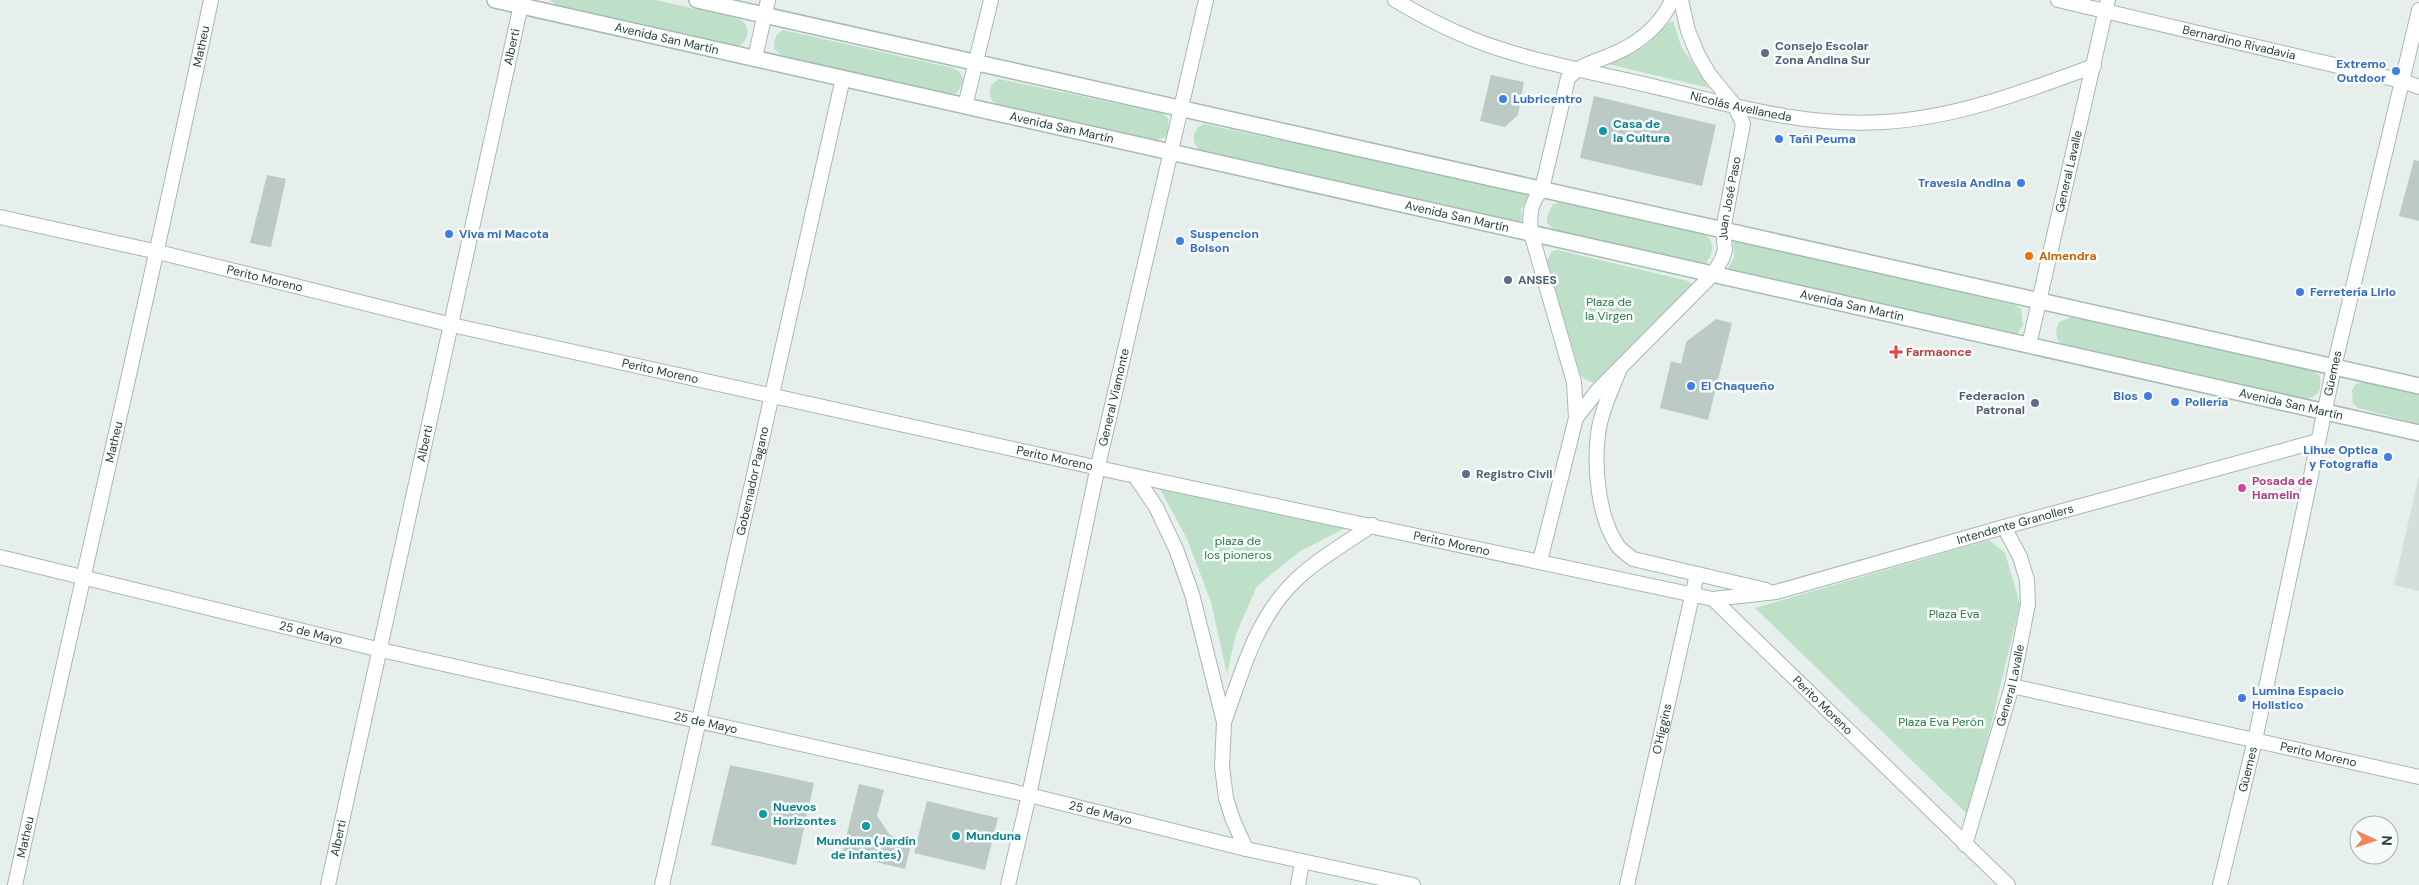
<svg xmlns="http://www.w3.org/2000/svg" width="2419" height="885" viewBox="0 0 2419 885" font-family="'DM Sans',sans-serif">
	<rect width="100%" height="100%" fill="#e6efeb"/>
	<!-- built -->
	<path fill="#d4dfda" d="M 2419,475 L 2419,591 L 2394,585 Z"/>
	<!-- green -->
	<g fill="#bfe0c8">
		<path d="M 550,0 L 656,0 L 739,19 C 751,25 750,40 738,47 L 558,7 Z"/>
		<path d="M 1673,21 L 1681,46 L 1709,88 L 1608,64 C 1620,59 1633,54 1644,47 C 1654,40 1664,23 1673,21 Z"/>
		<path d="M 783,30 L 953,68 C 966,75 966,83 955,94 L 946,93 L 788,57 L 780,54 L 774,49 C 774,40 775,35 783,30 Z"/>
		<path d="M 999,79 L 1161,113 L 1168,118 L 1169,130 L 1166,137 L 1154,141 L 1000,106 L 992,101 L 989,93 L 992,84 Z"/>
		<path d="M 1204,124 L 1525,192 L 1528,197 L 1521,210 L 1522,220 L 1517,223 L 1200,151 C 1192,143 1192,136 1198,127 Z"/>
		<path d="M 1559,202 L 1703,234 C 1717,241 1713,255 1705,264 L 1697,265 L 1557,232 L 1547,223 L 1547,216 L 1553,204 Z"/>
		<path d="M 1736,240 L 2015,305 L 2021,309 L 2023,325 L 2018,333 L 2007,336 L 1727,270 L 1734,257 L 1733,242 Z"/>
		<path d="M 1558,250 L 1688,281 L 1693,286 L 1600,382 C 1590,383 1586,381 1580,374 L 1547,261 L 1552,251 Z"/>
		<path d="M 2072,317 L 2309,369 L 2319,375 C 2323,388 2319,398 2304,399 L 2066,346 C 2054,341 2055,332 2059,322 Z"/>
		<path d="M 2363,382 L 2419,394 L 2419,424 L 2358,408 L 2353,403 L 2352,390 L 2356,384 Z"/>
		<path d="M 1160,489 L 1347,527 L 1299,552 L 1257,586 L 1236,634 L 1227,674 L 1211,602 L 1187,539 Z"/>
		<path d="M 1989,540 L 2005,553 L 2020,604 L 1969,816 L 1755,608 Z"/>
	</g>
	<!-- building -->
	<g fill="#bbcac4">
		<path d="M 1491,75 L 1524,82 L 1518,115 L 1505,127 L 1480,121 Z"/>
		<path d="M 1594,96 L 1716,125 L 1702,186 L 1580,158 Z"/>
		<path d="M 2414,160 L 2419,161 L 2419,221 L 2399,216 Z"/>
		<path d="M 267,175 L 286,179 L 271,247 L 250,243 Z"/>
		<path d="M 1716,319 L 1732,323 L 1708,420 L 1660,408 L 1671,361 L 1681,364 L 1686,342 Z"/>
		<path d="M 730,765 L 814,783 L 796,865 L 711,845 Z"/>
		<path d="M 859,784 L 884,790 L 877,816 L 890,835 L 912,841 L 905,869 L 842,854 Z"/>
		<path d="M 927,801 L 998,818 L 985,870 L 914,853 Z"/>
	</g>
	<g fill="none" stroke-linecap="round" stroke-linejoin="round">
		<defs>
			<g id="minor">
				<path id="s1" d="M 1395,0 C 1420,15 1445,28 1472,39 C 1530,62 1595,72 1656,87 C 1731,105 1804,127 1883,122 C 1956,118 2026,91 2094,66"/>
				<path id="s2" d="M 2058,0 L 2402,81 L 2419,87"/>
				<path d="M 755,58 L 768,0"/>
				<path d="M 965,106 L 991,0"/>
				<path id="s3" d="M 0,217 L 158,252 L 452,325 L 1135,476 L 1713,599 L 2008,885"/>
				<path id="s4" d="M 2029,345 L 2108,0"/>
				<path d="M 1619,371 C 1611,391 1601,412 1598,434 C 1594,467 1598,518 1618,546 C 1622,551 1628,555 1633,559 L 1766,590"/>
				<path id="s5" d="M 1576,418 L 1598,390 L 1713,274 L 1722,259 L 1725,250 L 1723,230 L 1743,124 L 1735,106 L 1709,74 L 1698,55 L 1688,31 L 1681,0"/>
				<path d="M 1135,476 L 1156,507 L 1176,549 L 1192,594 L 1224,722 L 1222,767 L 1226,798 L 1233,820 L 1246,849"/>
				<path id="s6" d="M 0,557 L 381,650 L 1029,795 L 1246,849 L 1413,885"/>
				<path d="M 1540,561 L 1576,418 L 1574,382 L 1531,233 C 1529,214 1530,204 1542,189 L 1568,78 C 1580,65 1594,62 1611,55 C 1638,44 1660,27 1672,0"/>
				<path id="s7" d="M 1713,599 L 1776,592 L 2004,527 L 2318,441"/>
				<path id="s8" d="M 2012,686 L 2419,777"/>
				<path d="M 1224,722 C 1241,676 1254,624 1289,587 C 1312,562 1345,544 1372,525"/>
				<path id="s9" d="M 1965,845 L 2012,686 L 2028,604 L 2027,580 L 2020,557 L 2004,527"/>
				<path id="s10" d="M 15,885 C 79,590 149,296 211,0"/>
				<path id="s11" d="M 328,885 L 522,0"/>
				<path id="s12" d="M 662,885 L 843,78"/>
				<path id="s13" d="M 1008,885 L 1029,795 L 1098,466 L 1206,0"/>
				<path d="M 1298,885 L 1302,862"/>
				<path id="s14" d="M 1627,885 L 1697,574"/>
				<path id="s15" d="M 2220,885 L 2255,740 L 2334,367 L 2419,10"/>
			</g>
			<g id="secondary">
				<path id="s16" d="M 495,0 L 2419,433"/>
				<path d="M 697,0 L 2419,386"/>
			</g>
		</defs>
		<!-- minor casing -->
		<use href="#minor" stroke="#a8b8b2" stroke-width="16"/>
		<!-- secondary casing -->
		<use href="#secondary" stroke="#a4bbb3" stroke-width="18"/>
		<!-- minor -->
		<use href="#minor" stroke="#fff" stroke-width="14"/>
		<!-- secondary -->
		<use href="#secondary" stroke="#fff" stroke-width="15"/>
	</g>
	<!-- markers -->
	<g fill="#5c6f8a" stroke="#f7fbf9" stroke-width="2">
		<circle cx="1765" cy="53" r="5"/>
		<circle cx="1508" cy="280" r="5"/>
		<circle cx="2035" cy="403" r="5"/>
		<circle cx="1466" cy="474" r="5"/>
	</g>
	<g fill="#3f7fe0" stroke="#f7fbf9" stroke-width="2">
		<circle cx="2396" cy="71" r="5"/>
		<circle cx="1503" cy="99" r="5"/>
		<circle cx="1779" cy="139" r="5"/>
		<circle cx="2021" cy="183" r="5"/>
		<circle cx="449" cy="234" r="5"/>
		<circle cx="1180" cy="241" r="5"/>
		<circle cx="2300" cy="292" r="5"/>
		<circle cx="1691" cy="386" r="5"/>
		<circle cx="2148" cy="396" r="5"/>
		<circle cx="2175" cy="402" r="5"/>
		<circle cx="2388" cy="457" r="5"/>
		<circle cx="2242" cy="698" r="5"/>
	</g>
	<g fill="#0f9aa8" stroke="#f7fbf9" stroke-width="2">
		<circle cx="1603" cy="131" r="5"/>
		<circle cx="763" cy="814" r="5"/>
		<circle cx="866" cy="826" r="5"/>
		<circle cx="956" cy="836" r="5"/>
	</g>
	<circle fill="#e8710a" stroke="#f7fbf9" stroke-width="2" cx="2029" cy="256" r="5"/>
	<path fill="#e0444e" stroke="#f7fbf9" stroke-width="2" d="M1893.5 344.5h5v5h5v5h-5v5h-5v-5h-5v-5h5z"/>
	<circle fill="#d1479c" stroke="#f7fbf9" stroke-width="2" cx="2242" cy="488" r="5"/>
	<g text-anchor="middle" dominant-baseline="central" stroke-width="5" stroke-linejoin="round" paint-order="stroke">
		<!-- street labels -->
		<g font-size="12" fill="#24423a" stroke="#f7fbf9">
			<text stroke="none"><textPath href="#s16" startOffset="176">Avenida San Martín</textPath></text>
			<text stroke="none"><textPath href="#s2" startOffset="186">Bernardino Rivadavia</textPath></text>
			<text stroke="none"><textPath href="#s10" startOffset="859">Matheu</textPath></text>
			<text stroke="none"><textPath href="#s11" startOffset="858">Alberti</textPath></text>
			<text stroke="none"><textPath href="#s1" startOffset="364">Nicolás Avellaneda</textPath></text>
			<text stroke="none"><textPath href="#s16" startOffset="581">Avenida San Martín</textPath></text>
			<text stroke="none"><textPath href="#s4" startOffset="178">General Lavalle</textPath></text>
			<text stroke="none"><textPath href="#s5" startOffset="278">Juan José Paso</textPath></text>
			<text stroke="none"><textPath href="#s16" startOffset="986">Avenida San Martín</textPath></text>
			<text stroke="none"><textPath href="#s3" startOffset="272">Perito Moreno</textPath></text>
			<text stroke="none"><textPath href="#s16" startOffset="1391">Avenida San Martín</textPath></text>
			<text stroke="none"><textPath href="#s3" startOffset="678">Perito Moreno</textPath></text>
			<text stroke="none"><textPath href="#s15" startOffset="524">Güemes</textPath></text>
			<text stroke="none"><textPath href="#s13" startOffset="499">General Viamonte</textPath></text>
			<text stroke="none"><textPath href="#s16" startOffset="1841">Avenida San Martín</textPath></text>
			<text stroke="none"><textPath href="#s10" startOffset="454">Matheu</textPath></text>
			<text stroke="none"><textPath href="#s11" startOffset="452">Alberti</textPath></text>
			<text stroke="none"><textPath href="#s3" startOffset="1082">Perito Moreno</textPath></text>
			<text stroke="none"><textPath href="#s12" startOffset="414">Gobernador Pagano</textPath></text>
			<text stroke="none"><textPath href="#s7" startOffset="312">Intendente Granollers</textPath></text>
			<text stroke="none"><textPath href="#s3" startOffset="1488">Perito Moreno</textPath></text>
			<text stroke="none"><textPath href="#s6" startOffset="320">25 de Mayo</textPath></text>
			<text stroke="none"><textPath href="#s9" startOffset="166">General Lavalle</textPath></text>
			<text stroke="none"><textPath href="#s3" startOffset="1908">Perito Moreno</textPath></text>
			<text stroke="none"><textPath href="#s6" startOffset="725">25 de Mayo</textPath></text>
			<text stroke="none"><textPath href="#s14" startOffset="160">O'Higgins</textPath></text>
			<text stroke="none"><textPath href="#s8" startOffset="314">Perito Moreno</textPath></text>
			<text stroke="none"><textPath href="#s15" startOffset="119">Güemes</textPath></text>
			<text stroke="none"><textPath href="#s6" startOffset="1130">25 de Mayo</textPath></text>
			<text stroke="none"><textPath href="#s10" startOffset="49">Matheu</textPath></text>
			<text stroke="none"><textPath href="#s11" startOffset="48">Alberti</textPath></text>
		</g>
		<!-- service labels -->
		<g font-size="12" font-weight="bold" fill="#4e5e75" stroke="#f7fbf9" text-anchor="start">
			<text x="1775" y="46">Consejo Escolar<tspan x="1775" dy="14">Zona Andina Sur</tspan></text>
			<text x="1518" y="280">ANSES</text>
			<text x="2025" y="396" text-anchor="end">Federacion<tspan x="2025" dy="14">Patronal</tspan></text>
			<text x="1476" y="474">Registro Civil</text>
		</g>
		<!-- shop labels -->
		<g font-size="12" font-weight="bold" fill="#366cbe" stroke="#f7fbf9" text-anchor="start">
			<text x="2386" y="64" text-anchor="end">Extremo<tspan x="2386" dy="14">Outdoor</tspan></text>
			<text x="1513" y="99">Lubricentro</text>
			<text x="1789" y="139">Tañi Peuma</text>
			<text x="2011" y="183" text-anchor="end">Travesia Andina</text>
			<text x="459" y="234">Viva mi Macota</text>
			<text x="1190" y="234">Suspencion<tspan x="1190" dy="14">Bolson</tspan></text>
			<text x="2310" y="292">Ferretería Lirio</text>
			<text x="1701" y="386">El Chaqueño</text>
			<text x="2138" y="396" text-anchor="end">Bios</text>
			<text x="2185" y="402">Pollería</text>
			<text x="2378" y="450" text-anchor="end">Lihue Optica<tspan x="2378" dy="14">y Fotografia</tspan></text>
			<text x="2252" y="691">Lumina Espacio<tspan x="2252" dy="14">Holistico</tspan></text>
		</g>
		<!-- culture labels -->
		<g font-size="12" font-weight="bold" fill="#0d838f" stroke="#f7fbf9" text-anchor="start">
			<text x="1613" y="124">Casa de<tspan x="1613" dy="14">la Cultura</tspan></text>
			<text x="773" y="807">Nuevos<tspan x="773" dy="14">Horizontes</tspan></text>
			<text x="966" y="836">Munduna</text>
			<text x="866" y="841" text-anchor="middle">Munduna (Jardín<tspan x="866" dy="14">de infantes)</tspan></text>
		</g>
		<!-- food labels -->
		<g font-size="12" font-weight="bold" fill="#c56008" stroke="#f7fbf9" text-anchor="start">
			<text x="2039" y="256">Almendra</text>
		</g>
		<!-- park labels -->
		<g font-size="12" fill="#2d7a4b" stroke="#f7fbf9">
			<text x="1609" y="302">Plaza de<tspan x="1609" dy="14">la Virgen</tspan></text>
			<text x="1238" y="541">plaza de<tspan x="1238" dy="14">los pioneros</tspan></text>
			<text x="1954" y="614">Plaza Eva</text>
			<text x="1941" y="722">Plaza Eva Perón</text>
		</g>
		<!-- health labels -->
		<g font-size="12" font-weight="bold" fill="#be3a42" stroke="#f7fbf9" text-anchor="start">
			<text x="1906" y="352">Farmaonce</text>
		</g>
		<!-- hotel labels -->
		<g font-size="12" font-weight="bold" fill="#b23c85" stroke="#f7fbf9" text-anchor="start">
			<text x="2252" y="481">Posada de<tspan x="2252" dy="14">Hamelin</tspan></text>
		</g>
	</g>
	<!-- north arrow -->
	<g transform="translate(2374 840) rotate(93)"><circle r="24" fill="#f7fbf9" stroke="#a3b1ad"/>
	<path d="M0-4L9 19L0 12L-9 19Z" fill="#f4845f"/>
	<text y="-8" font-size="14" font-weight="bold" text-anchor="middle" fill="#24423a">N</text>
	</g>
</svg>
